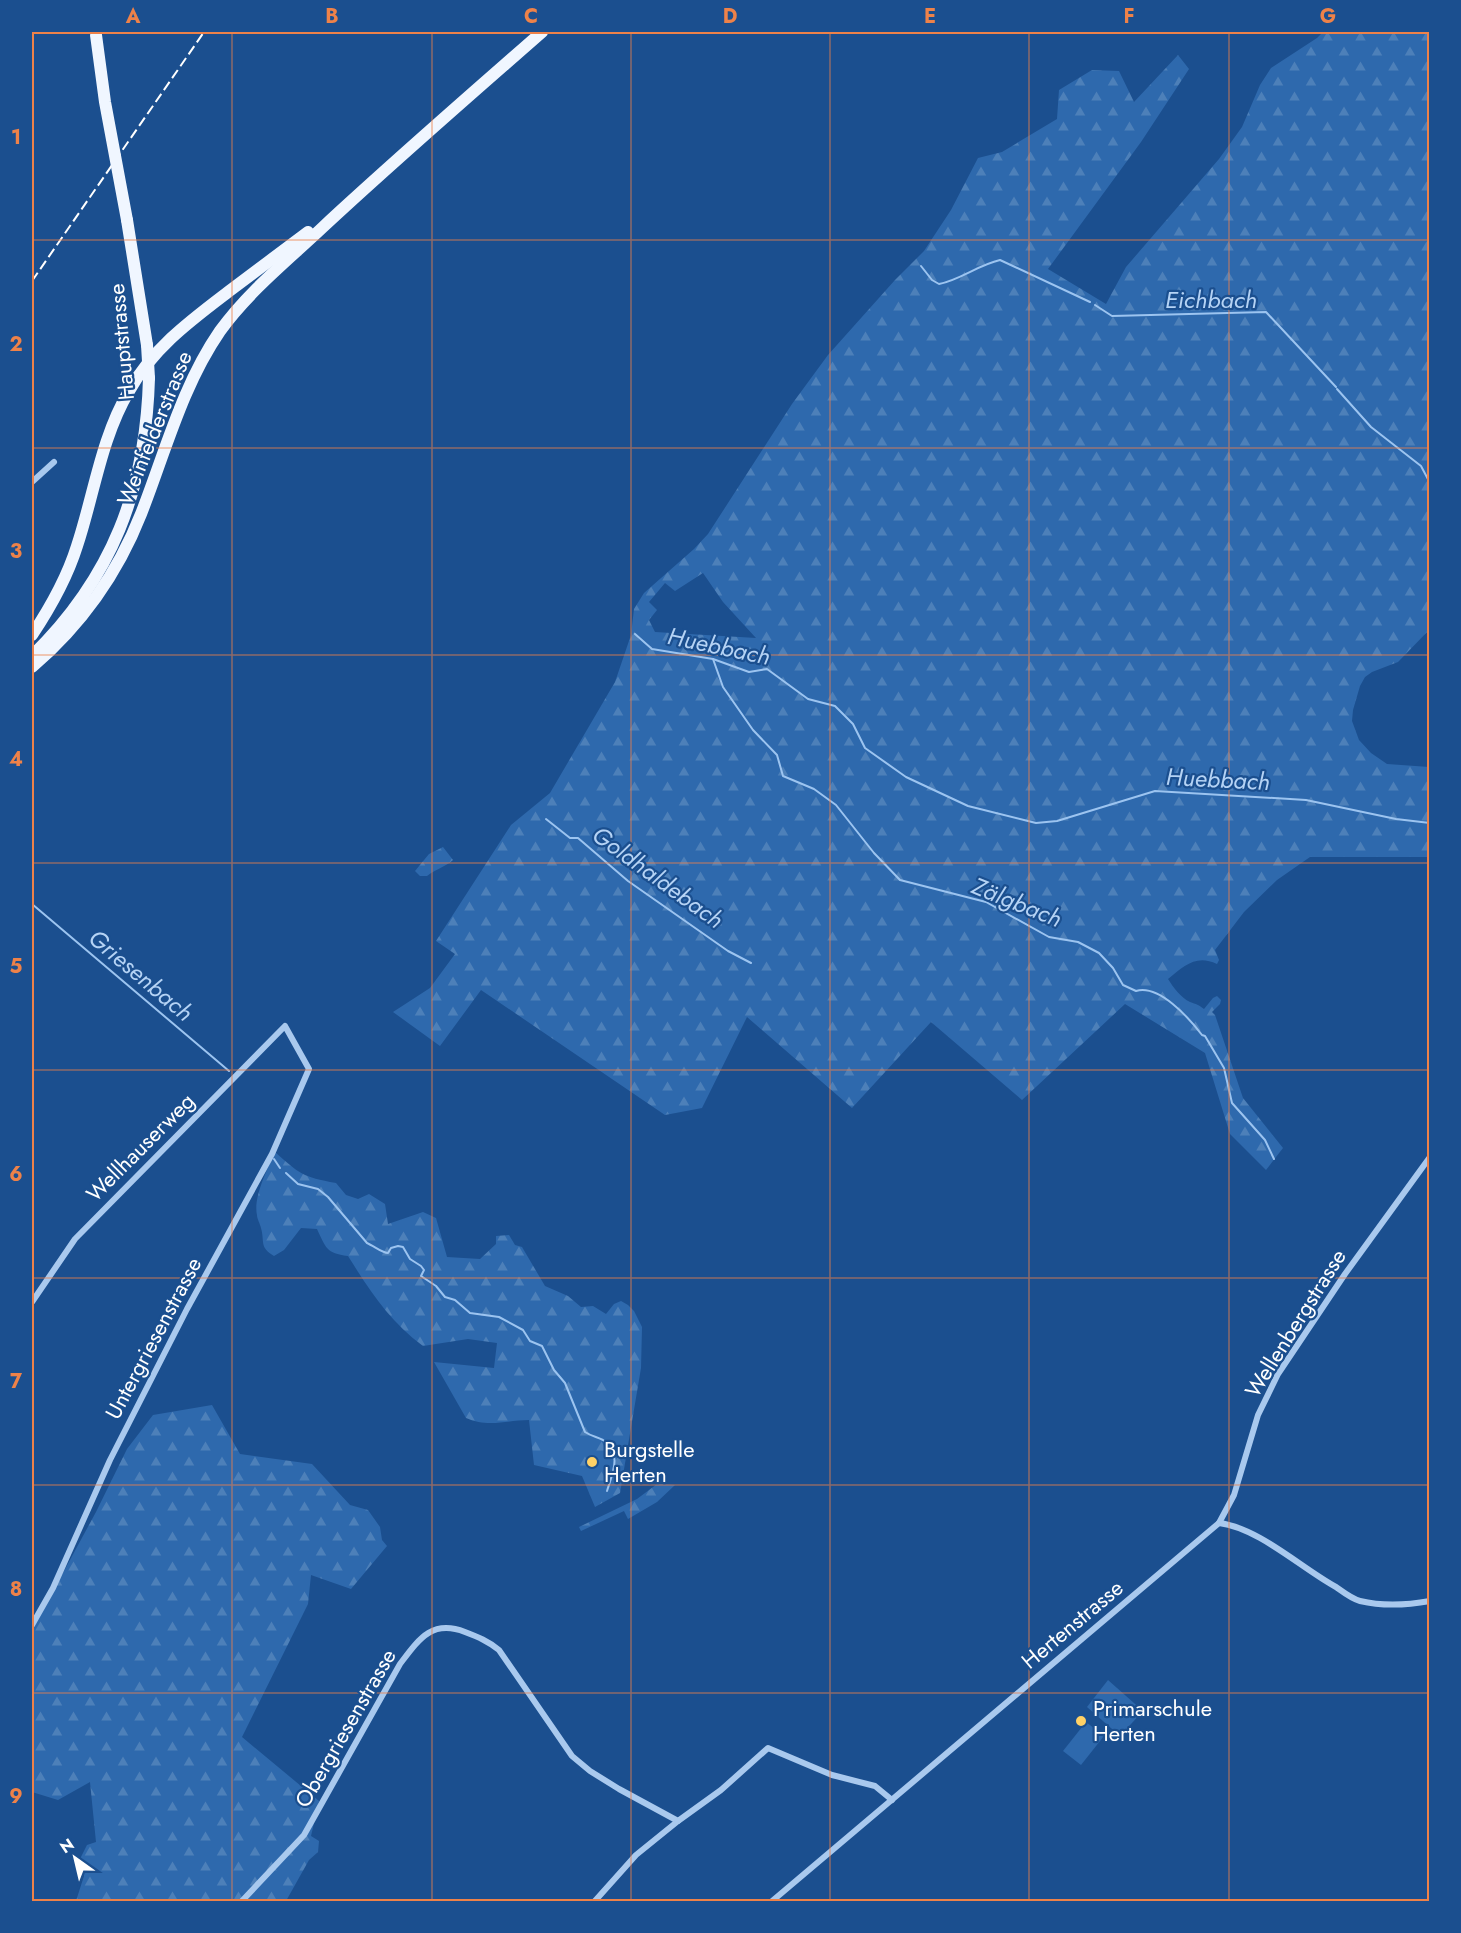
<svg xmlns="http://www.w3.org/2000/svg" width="1461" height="1933" viewBox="0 0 1461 1933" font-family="Jost,sans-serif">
	<defs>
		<pattern id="forest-firs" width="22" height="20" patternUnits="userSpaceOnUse" patternTransform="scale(1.5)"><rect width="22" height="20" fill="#2e69ad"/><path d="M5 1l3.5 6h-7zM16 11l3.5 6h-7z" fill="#4d80b9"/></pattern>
	</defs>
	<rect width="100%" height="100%" fill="#1b4f8f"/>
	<!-- forest -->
	<g fill="url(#forest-firs)" fill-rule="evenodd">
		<path d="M 1323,32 L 1429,32 L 1429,630 L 1398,662 L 1372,672 L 1365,677 L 1360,686 L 1353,710 L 1352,721 L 1359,740 L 1371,753 L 1387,764 L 1429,767 L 1429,857 L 1310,857 L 1277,880 L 1244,912 L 1215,950 L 1219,960 L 1217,964 C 1196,954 1184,966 1168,979 C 1173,987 1181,998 1190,1002 C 1196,1004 1199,1005 1204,1009 L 1213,998 L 1217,996 L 1221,1000 L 1220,1004 L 1212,1012 L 1215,1015 L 1243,1098 L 1283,1148 L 1266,1170 L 1230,1134 L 1205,1053 L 1125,1004 L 1022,1100 L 931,1022 L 852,1108 L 747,1017 L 702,1108 L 665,1115 L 481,990 L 440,1046 L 393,1012 L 430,988 L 455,954 L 436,941 L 511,825 L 550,793 L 615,682 L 631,635 L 634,609 L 644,593 L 694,549 L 708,534 L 792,404 L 828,355 L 895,280 L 924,251 L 951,210 L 978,158 L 1002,152 L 1057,119 L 1059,90 L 1092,70 L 1119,71 L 1134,102 L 1178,55 L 1189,69 L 1141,142 L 1048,269 L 1106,304 L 1126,267 L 1219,159 L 1242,127 L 1260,85 L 1271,68 L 1317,38 ZM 703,573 L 723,602 L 756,638 L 655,632 L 649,620 L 657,610 L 649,602 L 665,583 L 675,591 Z"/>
		<path d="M 443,847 L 453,860 C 445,867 436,869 427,876 L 420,876 L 415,871 L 429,854 Z"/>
		<path d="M 275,1152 C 300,1174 302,1177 336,1183 L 346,1195 L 358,1199 L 369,1194 L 385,1204 L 388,1224 L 423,1212 L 436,1218 L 447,1257 L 480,1259 L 496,1244 L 496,1236 L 509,1235 L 515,1245 L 522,1247 L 545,1286 L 568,1296 L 581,1307 L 593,1306 L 606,1314 L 614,1304 L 621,1301 L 628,1305 L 634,1311 L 642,1327 L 641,1368 L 620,1493 L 595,1507 L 582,1476 L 534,1465 L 529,1420 C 506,1420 489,1428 466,1418 L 434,1362 L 494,1368 L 497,1343 L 468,1339 L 423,1346 C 389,1321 370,1291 348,1256 C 326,1253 326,1248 317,1229 L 301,1228 L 284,1250 L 274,1256 C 259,1247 265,1242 261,1228 C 260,1223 257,1219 257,1215 C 253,1197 268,1168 275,1152 Z"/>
		<path d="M 212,1405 L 240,1454 L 312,1464 L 350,1505 L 368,1510 L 380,1527 L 382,1540 L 387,1546 L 351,1589 L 311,1575 L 308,1604 L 242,1737 L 319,1801 L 311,1836 L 319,1841 L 318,1852 L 309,1860 L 286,1901 L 76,1901 L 84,1876 L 78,1863 L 87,1845 L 96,1842 L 90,1782 L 58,1800 L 32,1792 L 32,1630 L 96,1512 L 127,1449 L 153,1415 Z"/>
		<path d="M 657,1484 L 675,1485 L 657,1502 L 628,1519 L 624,1511 L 581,1531 L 579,1527 L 637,1499 Z"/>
	</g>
	<!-- park -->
	<g fill="#2e69ad">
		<path d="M 1108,1680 L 1143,1711 L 1120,1736 L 1087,1707 Z"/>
		<path d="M 1086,1722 L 1104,1736 L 1081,1765 L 1063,1751 Z"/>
	</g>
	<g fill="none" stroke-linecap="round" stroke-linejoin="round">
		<!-- stream -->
		<g stroke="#9cc4f0" stroke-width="2">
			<path d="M 921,266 L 932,280 L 939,284 C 960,280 978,265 1000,260 L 1090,302"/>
			<path d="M 1095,305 L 1112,316 L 1266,312 L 1336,387"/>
			<path d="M 1337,389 L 1371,427 L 1421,466 L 1430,483"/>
			<path d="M 635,634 L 652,649 L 713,659 L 749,672 L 767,669 L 808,699 L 835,706 L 853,724 L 865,748 L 906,777 L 968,806 L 1036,823 L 1057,821 L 1155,791 L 1306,800 L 1396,819 L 1430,823"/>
			<path d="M 713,659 L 723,687 L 753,730 L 777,755 L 783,776 L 814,789 L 836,805 L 874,853 L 900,880 L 986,902 L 1049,937 L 1078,942 L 1099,953 L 1113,968 L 1123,985 L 1136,991 C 1159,984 1189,1018 1202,1035 L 1205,1036 L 1224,1068 L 1232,1103 L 1265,1140 L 1274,1159"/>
			<path d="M 546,819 L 570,838 L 578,838 L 628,881 L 728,951 L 751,963"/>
			<path d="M 32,904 L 229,1071"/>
			<path d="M 274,1159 L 280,1168"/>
			<path d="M 286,1173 L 298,1184 L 318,1189 L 328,1197 L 367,1243 C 374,1246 382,1253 388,1253 L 391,1248 L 398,1246 L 403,1247 L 410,1259 L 421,1266 L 424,1270 L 421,1276 L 436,1286 L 445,1297 L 455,1300 L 470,1313 L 499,1317 L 523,1330 L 530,1341 L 542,1346 L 554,1370 L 565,1383 L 585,1432 C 591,1436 597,1437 603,1440 C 623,1453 612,1474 607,1491"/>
		</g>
		<!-- minor -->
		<g stroke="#a9c9ee" stroke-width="6">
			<path d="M 32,482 L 54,462"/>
			<path d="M 32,1302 L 75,1239 L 285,1026 L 309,1069 L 272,1154 L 187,1309 L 110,1460 L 53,1588 L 32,1625"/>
			<path d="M 1219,1523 L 1234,1495 L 1258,1415 L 1278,1374 L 1345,1274 L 1430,1157"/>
			<path d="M 241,1902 L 304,1835 L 400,1664 C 419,1639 432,1619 465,1632 C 478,1637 488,1641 499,1650 L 572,1756 L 590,1771 L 619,1789 L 678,1821 L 721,1790 L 768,1748 L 832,1775 L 875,1786 L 892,1800"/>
			<path d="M 594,1902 L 636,1855 L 678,1821"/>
			<path d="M 771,1902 L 1219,1523 C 1259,1528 1301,1568 1336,1587 C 1343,1592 1352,1599 1360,1601 C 1381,1606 1408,1605 1430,1601"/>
		</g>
		<!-- primary -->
		<g stroke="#f0f6ff" stroke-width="12">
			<path d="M 127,220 L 147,345"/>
			<path d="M 32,635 C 50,608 67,578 77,546 C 94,495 101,438 129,391 C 153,348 190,321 228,292 C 255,272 281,252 308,232"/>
			<path d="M 32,656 C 112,578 146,489 149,378"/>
			<path d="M 32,667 C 81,625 117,575 141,514 C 165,453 182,386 220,331 C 248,292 287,261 322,228 C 394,161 468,97 542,32"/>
		</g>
		<!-- rail -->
		<path stroke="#fff" stroke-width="2" stroke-dasharray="10 4.5" stroke-linecap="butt" d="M 32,281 L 204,32"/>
		<!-- primary-bridge -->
		<g stroke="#f0f6ff" stroke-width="12">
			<path d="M 96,35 L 105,102 L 127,220"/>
			<path d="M 147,345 L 149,378"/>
		</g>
	</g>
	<!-- grid -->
	<path fill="none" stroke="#ee8249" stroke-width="1.5" stroke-opacity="0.55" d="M 232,32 L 232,1902M 432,32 L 432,1902M 631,32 L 631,1902M 830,32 L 830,1902M 1029,32 L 1029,1902M 1229,32 L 1229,1902M 32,240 L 1430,240M 32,448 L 1430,448M 32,655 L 1430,655M 32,863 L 1430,863M 32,1070 L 1430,1070M 32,1278 L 1430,1278M 32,1485 L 1430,1485M 32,1693 L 1430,1693"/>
	<!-- markers -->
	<g fill="#ffd166" stroke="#1b4f8f" stroke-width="2">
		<circle cx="592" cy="1462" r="6"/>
		<circle cx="1081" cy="1721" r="6"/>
	</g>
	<g text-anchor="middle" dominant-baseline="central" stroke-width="4.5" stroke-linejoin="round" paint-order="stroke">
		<!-- street labels -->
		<g font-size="22" fill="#fff" stroke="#1b4f8f">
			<text transform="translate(121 342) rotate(-95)">Hauptstrasse</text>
			<text transform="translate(154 428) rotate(-68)">Weinfelderstrasse</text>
			<text transform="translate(140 1147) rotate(-45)">Wellhauserweg</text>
			<text transform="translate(1295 1323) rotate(-58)">Wellenbergstrasse</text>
			<text transform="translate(153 1338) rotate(-62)">Untergriesenstrasse</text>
			<text transform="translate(1072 1624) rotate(-40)">Hertenstrasse</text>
			<text transform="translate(345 1728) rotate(-60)">Obergriesenstrasse</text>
		</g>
		<!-- poi labels -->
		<g font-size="22" fill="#fff" stroke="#1b4f8f" text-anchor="start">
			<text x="604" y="1449">Burgstelle<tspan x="604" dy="25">Herten</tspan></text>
			<text x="1093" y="1708">Primarschule<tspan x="1093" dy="25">Herten</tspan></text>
		</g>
		<!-- water labels -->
		<g font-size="24" font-style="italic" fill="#b5d3f5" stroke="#1b4f8f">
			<text x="1211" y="299">Eichbach</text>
			<text transform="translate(719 646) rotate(12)">Huebbach</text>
			<text transform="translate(1218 779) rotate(3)">Huebbach</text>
			<text transform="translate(658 877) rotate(36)">Goldhaldebach</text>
			<text transform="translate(1017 902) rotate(22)">Zälgbach</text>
			<text transform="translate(141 975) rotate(40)">Griesenbach</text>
		</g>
	</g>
	<!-- border -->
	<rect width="1461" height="1933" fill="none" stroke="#1b4f8f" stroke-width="66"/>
	<!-- north arrow -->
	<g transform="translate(75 1858) rotate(326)" stroke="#1b4f8f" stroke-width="4.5" paint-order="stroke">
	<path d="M0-4.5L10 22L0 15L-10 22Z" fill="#ffffff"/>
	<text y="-9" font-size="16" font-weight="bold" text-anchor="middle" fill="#ffffff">N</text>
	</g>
	<rect x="33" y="33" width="1395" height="1867" fill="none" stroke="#ee8249" stroke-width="2"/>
	<g font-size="20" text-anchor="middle" font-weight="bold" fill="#ee8249">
		<text x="133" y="23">A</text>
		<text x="332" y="23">B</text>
		<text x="531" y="23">C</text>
		<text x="730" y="23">D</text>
		<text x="930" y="23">E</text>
		<text x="1129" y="23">F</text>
		<text x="1328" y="23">G</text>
		<text x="16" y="144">1</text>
		<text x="16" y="351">2</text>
		<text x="16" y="558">3</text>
		<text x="16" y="766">4</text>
		<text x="16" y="973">5</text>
		<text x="16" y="1181">6</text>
		<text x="16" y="1388">7</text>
		<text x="16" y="1596">8</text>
		<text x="16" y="1803">9</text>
	</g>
</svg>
